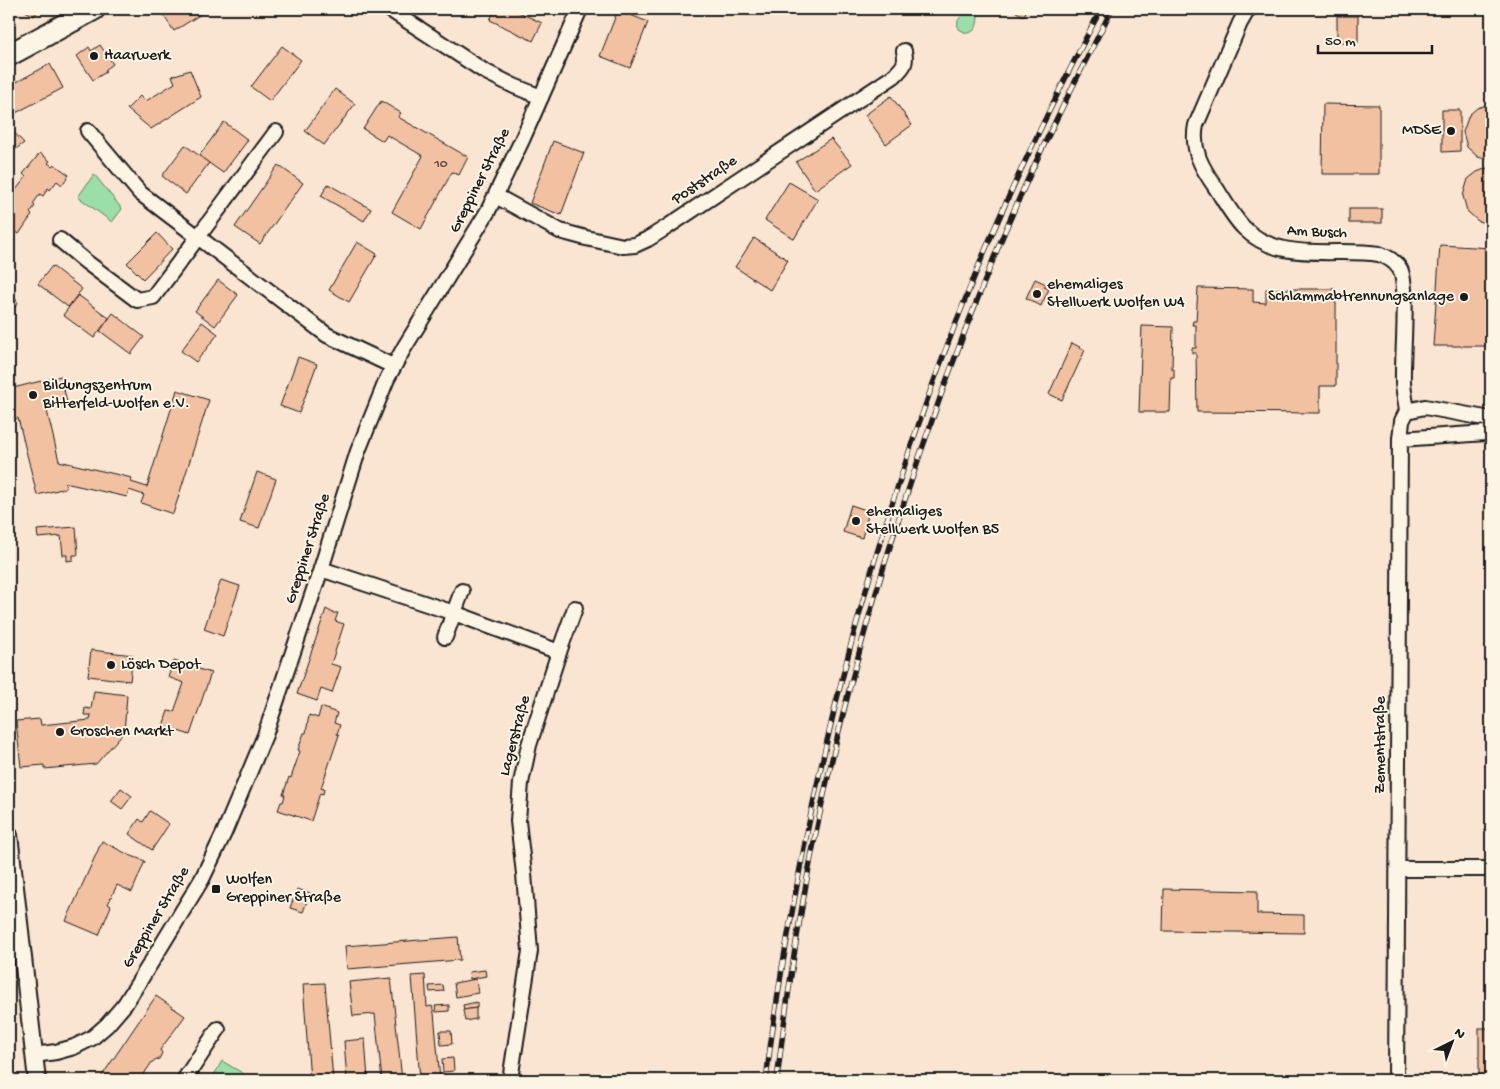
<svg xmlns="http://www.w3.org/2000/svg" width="1500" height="1089" viewBox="0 0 1500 1089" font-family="'Gochi Hand',sans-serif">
	<rect width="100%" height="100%" fill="#f9e5d1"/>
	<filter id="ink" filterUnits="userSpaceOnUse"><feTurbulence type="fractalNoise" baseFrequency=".02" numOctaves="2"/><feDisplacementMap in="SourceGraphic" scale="10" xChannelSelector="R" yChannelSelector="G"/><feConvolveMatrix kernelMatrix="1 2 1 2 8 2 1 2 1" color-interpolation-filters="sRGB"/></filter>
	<g filter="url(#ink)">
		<!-- green -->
		<g fill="#9bdea9" stroke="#5c7d62">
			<path d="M 971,9 L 976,9 L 978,11 C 978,21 978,33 966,33 L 959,29 C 954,19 963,15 971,9 Z"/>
			<path d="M 94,174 L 122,209 L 112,222 L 78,197 Z"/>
			<path d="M 222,1061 L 244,1074 L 241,1080 L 211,1080 Z"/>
		</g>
		<!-- building -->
		<g fill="#f2c1a2" stroke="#1c1c1c">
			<path d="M 22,9 L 39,9 L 34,16 Z"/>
			<path d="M 166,9 L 209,9 L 174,31 L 161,12 Z"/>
			<path d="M 495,9 L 512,9 L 542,23 L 533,41 L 490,20 Z"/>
			<path d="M 1017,9 L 1027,9 L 1024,16 L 1016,12 Z"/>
			<path d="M 618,10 L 648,22 L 630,68 L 600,56 Z"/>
			<rect x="1337" y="16" width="21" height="26"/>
			<path d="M 100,45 L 113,64 L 105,70 L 106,72 L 93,80 L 77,56 L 89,47 L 91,51 Z"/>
			<path d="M 282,46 L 301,60 L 270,101 L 251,87 Z"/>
			<path d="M 50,64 L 63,88 L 10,116 L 9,86 Z"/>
			<path d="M 190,70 L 201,97 L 151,129 L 127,109 L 140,96 L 146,101 L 175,83 L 172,76 Z"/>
			<path d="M 335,89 L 355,104 L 324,145 L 305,131 Z"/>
			<path d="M 891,96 L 912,125 L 886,144 L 865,115 Z"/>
			<path d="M 381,101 L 401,113 L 398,117 L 468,157 L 459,175 L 452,172 L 421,229 L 392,212 L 423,156 L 387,135 L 383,141 L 363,129 Z"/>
			<path d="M 1323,104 L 1379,105 L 1379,174 L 1322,174 Z"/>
			<path d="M 1487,105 L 1491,105 L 1491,160 L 1489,160 L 1478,157 L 1467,147 L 1463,132 L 1469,115 L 1477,108 Z"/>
			<path d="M 1442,110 L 1460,110 L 1460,151 L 1442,152 Z"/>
			<path d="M 224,122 L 248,140 L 223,173 L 199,156 Z"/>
			<path d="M 9,127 L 24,143 L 9,154 Z"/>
			<path d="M 831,139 L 852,164 L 815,190 L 796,162 Z"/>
			<path d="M 553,141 L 584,153 L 561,215 L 530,203 Z"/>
			<path d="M 185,145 L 209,163 L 186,194 L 162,176 Z"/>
			<path d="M 40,153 L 50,161 L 48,163 L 52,166 L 54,164 L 69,175 L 62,185 L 57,181 L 50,190 L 48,188 L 43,196 L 40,194 L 33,204 L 35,206 L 30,213 L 32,215 L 19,234 L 9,227 L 9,194 L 12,195 L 26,177 L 23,174 Z"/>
			<path d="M 278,165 L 303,183 L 260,244 L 235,227 Z"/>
			<path d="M 1487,168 L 1491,168 L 1491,223 L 1489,224 L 1478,221 L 1467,211 L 1463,196 L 1468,179 L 1477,172 Z"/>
			<path d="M 789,182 L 818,199 L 794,239 L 765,220 Z"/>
			<path d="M 328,184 L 371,209 L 364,221 L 321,196 Z"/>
			<rect x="1349" y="209" width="33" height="14"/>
			<path d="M 157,233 L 172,249 L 143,279 L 127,263 Z"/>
			<path d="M 754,238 L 788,260 L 770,290 L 735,267 Z"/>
			<path d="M 357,242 L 377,254 L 349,302 L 329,290 Z"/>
			<path d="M 1440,245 L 1491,248 L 1491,346 L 1433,346 Z"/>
			<path d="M 52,266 L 82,289 L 68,307 L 38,284 Z"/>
			<path d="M 1035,279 L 1046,284 L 1044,287 L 1049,289 L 1041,306 L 1026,298 Z"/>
			<path d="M 218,280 L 238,295 L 215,326 L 195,311 Z"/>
			<path d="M 1198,288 L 1253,289 L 1253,302 L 1266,303 L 1266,289 L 1335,289 L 1335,303 L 1336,303 L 1336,386 L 1320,386 L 1320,413 L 1197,412 L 1196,353 L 1192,353 L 1192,348 L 1196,348 L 1196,325 L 1192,325 L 1193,321 L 1196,321 Z"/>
			<path d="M 9,289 L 18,303 L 9,315 Z"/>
			<path d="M 78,295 L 109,318 L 94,338 L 63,315 Z"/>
			<path d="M 113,313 L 144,337 L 131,354 L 100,331 Z"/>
			<path d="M 202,322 L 218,334 L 196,362 L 181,351 Z"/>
			<path d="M 1142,326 L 1173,327 L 1172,369 L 1174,369 L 1174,378 L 1171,378 L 1170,412 L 1139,412 Z"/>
			<path d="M 1072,343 L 1085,350 L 1062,400 L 1049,394 Z"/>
			<path d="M 298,357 L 317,364 L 299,413 L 280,406 Z"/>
			<path d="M 61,376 L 68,407 L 47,411 L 59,461 L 132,478 L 131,482 L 147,487 L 177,390 L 209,400 L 173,514 L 141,503 L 144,495 L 129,490 L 127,497 L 65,483 L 66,488 L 37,495 L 18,418 L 9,421 L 9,389 Z"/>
			<path d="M 257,472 L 276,479 L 259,528 L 240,522 Z"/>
			<path d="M 851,505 L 869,511 L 862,538 L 843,532 Z"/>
			<path d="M 76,527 L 78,555 L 73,555 L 73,560 L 67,561 L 67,555 L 63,555 L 61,536 L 38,538 L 37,530 Z"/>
			<path d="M 221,580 L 240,586 L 223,636 L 204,629 Z"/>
			<path d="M 326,609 L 333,613 L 338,613 L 335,621 L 344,624 L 331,664 L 341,667 L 332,693 L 321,689 L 317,701 L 297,694 Z"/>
			<path d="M 91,650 L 133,655 L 130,681 L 88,676 Z"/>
			<path d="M 174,661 L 211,673 L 190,735 L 163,726 L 168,711 L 174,712 L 184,683 L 168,677 Z"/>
			<path d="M 94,691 L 127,695 L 124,732 L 96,764 L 44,769 L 44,765 L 21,767 L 16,721 L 40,719 L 41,725 L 90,720 L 91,715 L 84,715 L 85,708 L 91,709 Z"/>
			<path d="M 321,707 L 337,713 L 334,723 L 340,725 L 337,734 L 339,735 L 321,788 L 324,789 L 323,794 L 320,793 L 311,821 L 278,810 L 281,802 L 283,802 L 285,795 L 283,795 L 289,777 L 291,778 L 300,751 L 298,750 L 304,733 L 306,733 L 309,715 L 318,718 Z"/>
			<path d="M 121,788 L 132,796 L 122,809 L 111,801 Z"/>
			<path d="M 150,811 L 169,824 L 152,850 L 129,834 L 139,819 L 143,822 Z"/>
			<path d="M 102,841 L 129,855 L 145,861 L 132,892 L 117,885 L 108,904 L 111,906 L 99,935 L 66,921 Z"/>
			<path d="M 297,889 L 310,893 L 303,912 L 290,908 Z"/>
			<path d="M 1164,889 L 1257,891 L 1257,914 L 1304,915 L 1304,933 L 1163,931 Z"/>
			<path d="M 458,937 L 460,960 L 347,969 L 345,946 Z"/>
			<path d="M 485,970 L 486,976 L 470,979 L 469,972 Z"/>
			<path d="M 425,975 L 427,1007 L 432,1006 L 434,1013 L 440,1080 L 420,1080 L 412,976 Z"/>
			<path d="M 391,978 L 402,1080 L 382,1080 L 375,1014 L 353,1016 L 349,982 Z"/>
			<path d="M 476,979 L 478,993 L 456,997 L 454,983 Z"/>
			<path d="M 325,983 L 333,1080 L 310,1080 L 303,984 Z"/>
			<path d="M 443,985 L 444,991 L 430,992 L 429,986 Z"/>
			<path d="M 156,996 L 185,1016 L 160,1050 L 162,1053 L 159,1059 L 152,1062 L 140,1080 L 99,1080 Z"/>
			<path d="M 477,1002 L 477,1008 L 464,1010 L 463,1005 Z"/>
			<path d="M 449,1005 L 449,1011 L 436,1012 L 435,1006 Z"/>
			<path d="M 476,1008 L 476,1019 L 465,1021 L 463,1010 Z"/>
			<rect x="1479" y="1028" width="12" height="52"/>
			<path d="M 440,1031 L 451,1031 L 452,1044 L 441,1045 Z"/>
			<path d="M 365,1039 L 368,1080 L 347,1080 L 344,1041 Z"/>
			<path d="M 453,1058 L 454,1071 L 443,1072 L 442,1059 Z"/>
		</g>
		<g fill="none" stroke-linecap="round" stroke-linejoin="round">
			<defs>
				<g id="minor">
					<path d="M 389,9 L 484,71 L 514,86 L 541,97"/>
					<path d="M 1248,9 L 1240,23 L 1196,125 C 1191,150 1202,168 1216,188 C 1225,202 1233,217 1244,228 C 1280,264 1334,247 1379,254 C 1388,257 1395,261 1400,269 C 1409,287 1402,357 1403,381 C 1403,391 1406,401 1407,411"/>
					<path d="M 276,132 L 198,237 L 327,335 L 393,366"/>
					<path d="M 496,196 L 560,231 L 586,238 L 623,246 L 635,245 L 648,239 L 667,227 L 894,76 C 903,67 907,64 904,51"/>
					<path d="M 60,240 L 85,261 L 137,300 L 153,297 L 198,237 L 140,193 L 88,131"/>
					<path d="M 1407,411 L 1425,407 L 1485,418 L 1491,421"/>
					<path d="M 1400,439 L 1486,433 L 1491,430"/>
					<path d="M 321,569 L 454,613 L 559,652 L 529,745 L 521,783 L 518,821 L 524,874 L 530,951 L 510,1080"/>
					<path d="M 445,637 L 462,591"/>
					<path d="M 559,652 L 575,608"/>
					<path d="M 1398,869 L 1491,869"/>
					<path d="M 34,1055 L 56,1052 L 74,1047 L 92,1038 L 107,1025 L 125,1004 L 152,961 L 202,879 L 224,833 L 265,735 L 321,569 L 358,451 L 387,379 L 404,348 L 488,211 L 522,140 L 580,9"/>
					<path d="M 184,1080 L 218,1029"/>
					<path d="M 1396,1080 L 1400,439 L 1402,421 L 1407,411"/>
				</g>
				<path id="tertiary" d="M 9,835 L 37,1080"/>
				<path id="primary" d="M 9,55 L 94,9"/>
			</defs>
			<!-- minor casing -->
			<use href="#minor" stroke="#1c1c1c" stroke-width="18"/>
			<!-- tertiary casing -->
			<use href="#tertiary" stroke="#1c1c1c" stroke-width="20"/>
			<!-- primary casing -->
			<use href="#primary" stroke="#1c1c1c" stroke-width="25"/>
			<!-- minor -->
			<use href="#minor" stroke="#fcf5e5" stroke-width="14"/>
			<!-- tertiary -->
			<use href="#tertiary" stroke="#fcf5e5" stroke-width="16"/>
			<!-- primary -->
			<use href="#primary" stroke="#fcf5e5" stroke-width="21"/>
			<defs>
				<g id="rail">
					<path d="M 766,1080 C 773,1022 782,964 793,907 C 832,685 895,468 981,260 C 1017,174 1058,91 1101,9"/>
					<path d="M 777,1080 C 790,970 808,859 834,751 C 873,585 927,423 991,265 C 1026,177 1069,93 1112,9"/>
				</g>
			</defs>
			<!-- rail casing -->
			<use href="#rail" stroke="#1c1c1c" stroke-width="5.5"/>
			<!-- rail -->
			<use href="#rail" stroke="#fcf5e5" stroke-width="4" stroke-dasharray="11" stroke-linecap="butt"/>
		</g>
	</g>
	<!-- markers -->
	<g fill="#1c1c1c" stroke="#fcf5e5" stroke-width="2">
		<circle cx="94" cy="56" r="5"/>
		<circle cx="1451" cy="131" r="5"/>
		<circle cx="1037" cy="294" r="5"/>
		<circle cx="1464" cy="297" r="5"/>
		<circle cx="33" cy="395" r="5"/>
		<circle cx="856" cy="521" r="5"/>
		<circle cx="111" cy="665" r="5"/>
		<circle cx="60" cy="732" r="5"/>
		<rect x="211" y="884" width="10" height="10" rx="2.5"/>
	</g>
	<g text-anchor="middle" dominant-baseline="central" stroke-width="4" stroke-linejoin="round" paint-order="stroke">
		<!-- number labels -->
		<g font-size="14" fill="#52453e">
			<text x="441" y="164">10</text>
		</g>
		<!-- poi labels -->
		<g font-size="16" fill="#1c1c1c" stroke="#fcf5e5" text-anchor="start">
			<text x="104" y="56">Haarwerk</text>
			<text x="1441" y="131" text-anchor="end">MDSE</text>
			<text x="1047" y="285">ehemaliges<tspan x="1047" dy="18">Stellwerk Wolfen W4</tspan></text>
			<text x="1454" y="297" text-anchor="end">Schlammabtrennungsanlage</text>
			<text x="43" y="386">Bildungszentrum<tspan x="43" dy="18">Bitterfeld-Wolfen e.V.</tspan></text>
			<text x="866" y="512">ehemaliges<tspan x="866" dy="18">Stellwerk Wolfen B5</tspan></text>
			<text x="121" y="665">Lösch Depot</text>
			<text x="70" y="732">Groschen Markt</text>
			<text x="226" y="880">Wolfen<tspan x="226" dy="18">Greppiner Straße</tspan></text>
		</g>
		<!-- street labels -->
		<g font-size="16" fill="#1c1c1c" stroke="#fcf5e5">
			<text transform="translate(481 181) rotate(-63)">Greppiner Straße</text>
			<text transform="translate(705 181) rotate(-34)">Poststraße</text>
			<text transform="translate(1317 233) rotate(3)">Am Busch</text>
			<text transform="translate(309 549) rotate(-72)">Greppiner Straße</text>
			<text transform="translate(516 736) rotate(-75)">Lagerstraße</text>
			<text transform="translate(1381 745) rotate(-90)">Zementstraße</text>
			<text transform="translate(157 918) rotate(-59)">Greppiner Straße</text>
		</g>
	</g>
	<!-- margin -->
	<rect width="1500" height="1089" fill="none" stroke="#fcf5e5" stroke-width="30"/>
	<rect x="15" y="15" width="1470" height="1059" fill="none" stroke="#1c1c1c" stroke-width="2" filter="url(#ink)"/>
	<!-- north arrow -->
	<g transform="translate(1452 1042) rotate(42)" stroke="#fcf5e5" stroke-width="4" paint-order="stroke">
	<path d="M0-4L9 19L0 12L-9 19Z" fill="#1c1c1c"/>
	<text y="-8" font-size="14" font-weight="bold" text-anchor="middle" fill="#1c1c1c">N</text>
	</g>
	<!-- scale -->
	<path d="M1318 45v8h114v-8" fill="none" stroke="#1c1c1c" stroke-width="2.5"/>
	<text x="1325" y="45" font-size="15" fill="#1c1c1c" stroke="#fcf5e5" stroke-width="4" paint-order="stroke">50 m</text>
</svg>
